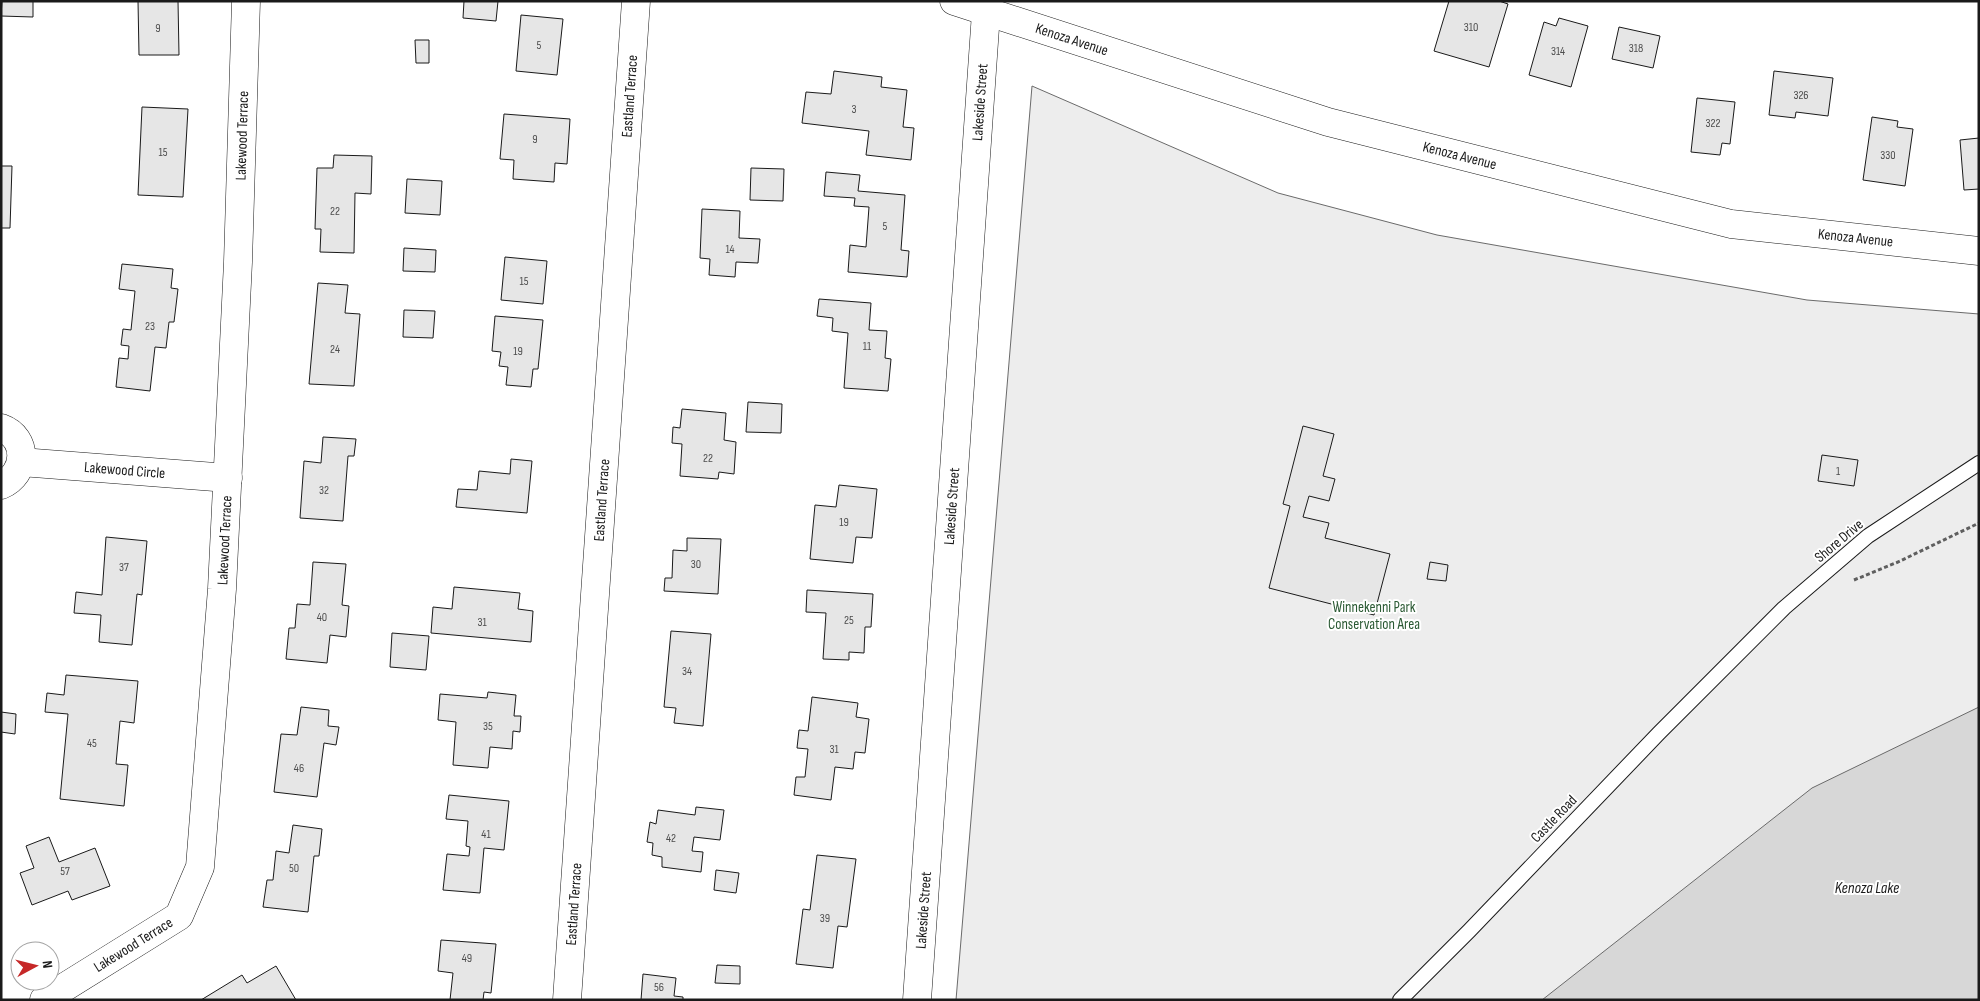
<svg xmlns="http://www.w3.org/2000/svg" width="1980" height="1001" viewBox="0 0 1980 1001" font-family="'Sofia Sans Condensed',sans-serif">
	<rect width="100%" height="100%" fill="#fff"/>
	<!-- built -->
	<path fill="#ededed" stroke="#6a6a6a" d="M 1032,86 L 1278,193 L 1437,235 L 1807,300 L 1979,314 L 1979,1000 L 956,1000 Z"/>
	<!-- water -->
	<path fill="#d7d7d7" stroke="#6a6a6a" d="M 1979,707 L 1979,1000 L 1542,1000 L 1812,788 Z"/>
	<!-- building -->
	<g fill="#e6e6e6" stroke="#1a1a1a">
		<path d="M 2,1 L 33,1 L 33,17 L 1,16 Z"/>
		<path d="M 138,1 L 178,1 L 179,55 L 139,55 Z"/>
		<path d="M 464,1 L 498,1 L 496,21 L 463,18 Z"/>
		<path d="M 1449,1 L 1499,1 L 1508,4 L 1489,67 L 1434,51 Z"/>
		<path d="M 521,15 L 563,19 L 557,75 L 516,71 Z"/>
		<path d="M 1559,18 L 1588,26 L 1571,87 L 1529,75 L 1544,22 L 1556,26 Z"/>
		<path d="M 1619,27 L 1660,36 L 1653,68 L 1612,59 Z"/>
		<path d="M 415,40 L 429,40 L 429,63 L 416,63 Z"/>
		<path d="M 834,71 L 882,77 L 881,87 L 907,90 L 903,127 L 914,128 L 911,160 L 866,155 L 869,131 L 802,123 L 806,92 L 831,94 Z"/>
		<path d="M 1774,71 L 1833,78 L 1828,116 L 1796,112 L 1795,118 L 1769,115 Z"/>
		<path d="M 1697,98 L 1735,102 L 1730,144 L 1722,143 L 1720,155 L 1691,152 Z"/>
		<path d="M 142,107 L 188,109 L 183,197 L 138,195 Z"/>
		<path d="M 504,114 L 570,119 L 567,164 L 555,163 L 554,182 L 513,179 L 514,160 L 500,159 Z"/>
		<path d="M 1872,117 L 1898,121 L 1897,127 L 1913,129 L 1905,186 L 1863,180 Z"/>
		<path d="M 1979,138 L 1979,189 L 1964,190 L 1960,140 Z"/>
		<path d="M 334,155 L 372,156 L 371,194 L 355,193 L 354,253 L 320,252 L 321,229 L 315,229 L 317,168 L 333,168 Z"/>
		<path d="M 1,166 L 12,166 L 10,228 L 1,228 Z"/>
		<path d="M 751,168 L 784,169 L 783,201 L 750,200 Z"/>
		<path d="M 826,172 L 860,175 L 858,191 L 905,195 L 901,250 L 909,251 L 907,277 L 848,272 L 850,245 L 866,247 L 869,207 L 854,206 L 855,198 L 824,196 Z"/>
		<path d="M 407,179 L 442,181 L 440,215 L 405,213 Z"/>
		<path d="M 702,209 L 740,211 L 739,238 L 760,239 L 758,263 L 736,262 L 735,277 L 709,275 L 710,259 L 700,258 Z"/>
		<path d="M 404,248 L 436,250 L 435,272 L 403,271 Z"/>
		<path d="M 505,257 L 547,261 L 543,304 L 501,300 Z"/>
		<path d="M 122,264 L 173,269 L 171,288 L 178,289 L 174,322 L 169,322 L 166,348 L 155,347 L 150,391 L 116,387 L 119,358 L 128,359 L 129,346 L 121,345 L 123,329 L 131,330 L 135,291 L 119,289 Z"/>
		<path d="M 318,283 L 348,285 L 345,313 L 360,314 L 354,386 L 309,384 Z"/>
		<path d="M 819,299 L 871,303 L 869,330 L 887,331 L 885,358 L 891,359 L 888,391 L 844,388 L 848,333 L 832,331 L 833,318 L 817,316 Z"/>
		<path d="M 404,310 L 435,311 L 433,338 L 403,337 Z"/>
		<path d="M 495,316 L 543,320 L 538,369 L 533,369 L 531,387 L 506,385 L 508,367 L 499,366 L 501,352 L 492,351 Z"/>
		<path d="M 748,402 L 782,404 L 781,433 L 746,432 Z"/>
		<path d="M 682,409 L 726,413 L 724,440 L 736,442 L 734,474 L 719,472 L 718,479 L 680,476 L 682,444 L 672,443 L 673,427 L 680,428 Z"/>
		<path d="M 1303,426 L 1334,434 L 1323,476 L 1335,479 L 1329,501 L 1309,496 L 1303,517 L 1329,523 L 1325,538 L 1390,554 L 1374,615 L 1269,588 L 1290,506 L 1283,504 Z"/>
		<path d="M 323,437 L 356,439 L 354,456 L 348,456 L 343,521 L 300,518 L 304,461 L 321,463 Z"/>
		<path d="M 1822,455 L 1858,460 L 1854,486 L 1818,481 Z"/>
		<path d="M 511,459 L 532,461 L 527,513 L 456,507 L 458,489 L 477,490 L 479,471 L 510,474 Z"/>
		<path d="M 839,485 L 877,489 L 872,538 L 856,537 L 853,563 L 810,559 L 815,505 L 836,507 Z"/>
		<path d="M 106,537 L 147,541 L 142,595 L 137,594 L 132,645 L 99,642 L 101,615 L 74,613 L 76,592 L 102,595 Z"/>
		<path d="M 687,538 L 721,539 L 718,594 L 664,591 L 665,578 L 672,578 L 673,550 L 687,551 Z"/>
		<path d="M 313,562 L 346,564 L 342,605 L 349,606 L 346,637 L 330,635 L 327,663 L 286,659 L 289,628 L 295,628 L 297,604 L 310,605 Z"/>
		<path d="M 1430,562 L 1448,565 L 1446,581 L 1427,579 Z"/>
		<path d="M 454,587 L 520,593 L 518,609 L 533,611 L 531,642 L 431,633 L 433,607 L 452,609 Z"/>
		<path d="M 807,590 L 873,594 L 871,627 L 865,627 L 864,653 L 849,652 L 849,660 L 823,659 L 826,613 L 806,612 Z"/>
		<path d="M 671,631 L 711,634 L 703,726 L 674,723 L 676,708 L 664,707 Z"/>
		<path d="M 392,633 L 429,636 L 426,670 L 390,667 Z"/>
		<path d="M 66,675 L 138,681 L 134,723 L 120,721 L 116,764 L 128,765 L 124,806 L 60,799 L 68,714 L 45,712 L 47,693 L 64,695 Z"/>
		<path d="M 488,692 L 516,695 L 514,716 L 521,716 L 520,732 L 513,731 L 512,749 L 490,747 L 488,768 L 453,765 L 456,722 L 438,720 L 440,694 L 487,698 Z"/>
		<path d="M 812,697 L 858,703 L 856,717 L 869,719 L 865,753 L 855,752 L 853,769 L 835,767 L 831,800 L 794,795 L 796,777 L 805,777 L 808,749 L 797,748 L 799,730 L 808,731 Z"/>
		<path d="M 301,707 L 329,710 L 328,726 L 339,727 L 336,745 L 324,743 L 317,797 L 274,792 L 281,734 L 297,735 Z"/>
		<path d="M 1,712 L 16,714 L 15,734 L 1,732 Z"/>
		<path d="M 449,795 L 509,801 L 504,850 L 484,848 L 480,893 L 443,890 L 447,854 L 469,856 L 470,847 L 466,846 L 468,821 L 446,819 Z"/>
		<path d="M 696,807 L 724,810 L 720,840 L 694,837 L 692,851 L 703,852 L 701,872 L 662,867 L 662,857 L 652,855 L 653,843 L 647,842 L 650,822 L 656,824 L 658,810 L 695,815 Z"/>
		<path d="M 293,825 L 322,829 L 319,856 L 314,856 L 308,912 L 263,907 L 267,880 L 273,880 L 276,851 L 289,853 Z"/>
		<path d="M 49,837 L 59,862 L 95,848 L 110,886 L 72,900 L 68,891 L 32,905 L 20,873 L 34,868 L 26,846 Z"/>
		<path d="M 817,855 L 856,859 L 847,927 L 838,926 L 833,968 L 796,964 L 803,909 L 810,910 Z"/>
		<path d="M 716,870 L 739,873 L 736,893 L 714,890 Z"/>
		<path d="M 441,940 L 496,944 L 491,993 L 484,992 L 483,1000 L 450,1000 L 453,973 L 438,971 Z"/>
		<path d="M 717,965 L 740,966 L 740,984 L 715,983 Z"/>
		<path d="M 276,966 L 296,1000 L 201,1000 L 242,975 L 247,983 Z"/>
		<path d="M 643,974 L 676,978 L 674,996 L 683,997 L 683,1000 L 641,1000 Z"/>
	</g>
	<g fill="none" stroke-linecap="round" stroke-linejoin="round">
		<defs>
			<path id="lane" d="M 1400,1000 L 1469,931 L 1659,733 L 1784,608 L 1868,536 L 1979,463"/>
			<g id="street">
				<path d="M 1,428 C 29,438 27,474 1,485"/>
				<path id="s1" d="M 21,462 L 228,478"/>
				<path id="s2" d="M 44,1000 L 179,916 L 200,867 L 222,589 L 238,262 L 246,1"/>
				<path id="s3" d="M 567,1000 L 636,1"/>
				<path id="s4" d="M 917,1000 L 986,13"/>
			</g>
			<g id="primary">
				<path id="s5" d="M 954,1 L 1328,122 L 1731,224 L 1979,251"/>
			</g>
		</defs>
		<!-- lane casing -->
		<use href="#lane" stroke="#1a1a1a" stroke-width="16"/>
		<!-- street casing -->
		<use href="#street" stroke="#1a1a1a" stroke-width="29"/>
		<!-- primary casing -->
		<use href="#primary" stroke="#1a1a1a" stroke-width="29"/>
		<!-- path -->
		<path stroke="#5f5f5f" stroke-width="3" stroke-dasharray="4 2.5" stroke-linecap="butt" d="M 1854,580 L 1898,562 L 1979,523"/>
		<!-- lane -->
		<use href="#lane" stroke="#fff" stroke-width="14"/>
		<!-- street -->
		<use href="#street" stroke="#fff" stroke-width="28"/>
		<!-- primary -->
		<use href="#primary" stroke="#fff" stroke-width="28"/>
	</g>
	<g text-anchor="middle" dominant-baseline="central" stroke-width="4" stroke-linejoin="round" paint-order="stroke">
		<!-- number labels -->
		<g font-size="12" fill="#4d4d4d">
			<text x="1471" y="27">310</text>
			<text x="158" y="28">9</text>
			<text x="539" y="45">5</text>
			<text x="1636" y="48">318</text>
			<text x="1558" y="51">314</text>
			<text x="1801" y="95">326</text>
			<text x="854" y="109">3</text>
			<text x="1713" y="123">322</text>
			<text x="535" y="139">9</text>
			<text x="163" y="152">15</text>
			<text x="1888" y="155">330</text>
			<text x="335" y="211">22</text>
			<text x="885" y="226">5</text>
			<text x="730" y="249">14</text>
			<text x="524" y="281">15</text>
			<text x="150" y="326">23</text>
			<text x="867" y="346">11</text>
			<text x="335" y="349">24</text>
			<text x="518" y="351">19</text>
			<text x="708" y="458">22</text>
			<text x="1838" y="471">1</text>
			<text x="324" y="490">32</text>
			<text x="844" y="522">19</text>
			<text x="696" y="564">30</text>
			<text x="124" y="567">37</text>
			<text x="322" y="617">40</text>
			<text x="849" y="620">25</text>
			<text x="482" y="622">31</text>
			<text x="687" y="671">34</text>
			<text x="488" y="726">35</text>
			<text x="92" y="743">45</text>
			<text x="834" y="749">31</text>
			<text x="299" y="768">46</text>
			<text x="486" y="834">41</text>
			<text x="671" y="838">42</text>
			<text x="294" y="868">50</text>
			<text x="65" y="871">57</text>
			<text x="825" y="918">39</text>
			<text x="467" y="958">49</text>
			<text x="659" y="987">56</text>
		</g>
		<!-- street labels -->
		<g font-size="15" fill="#1a1a1a" stroke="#fff">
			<text stroke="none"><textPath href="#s5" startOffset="124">Kenoza Avenue</textPath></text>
			<text stroke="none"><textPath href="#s3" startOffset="906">Eastland Terrace</textPath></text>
			<text stroke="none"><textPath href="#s4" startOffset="900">Lakeside Street</textPath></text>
			<text stroke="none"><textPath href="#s2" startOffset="945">Lakewood Terrace</textPath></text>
			<text stroke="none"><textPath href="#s5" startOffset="529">Kenoza Avenue</textPath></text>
			<text stroke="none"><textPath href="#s5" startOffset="934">Kenoza Avenue</textPath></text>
			<text stroke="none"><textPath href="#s1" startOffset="104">Lakewood Circle</textPath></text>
			<text stroke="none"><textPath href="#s3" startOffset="501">Eastland Terrace</textPath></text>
			<text stroke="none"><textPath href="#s4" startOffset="495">Lakeside Street</textPath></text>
			<text stroke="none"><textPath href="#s2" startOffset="540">Lakewood Terrace</textPath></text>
			<text transform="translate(1839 541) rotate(-40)">Shore Drive</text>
			<text transform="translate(1554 819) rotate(-46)">Castle Road</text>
			<text stroke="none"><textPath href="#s3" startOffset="96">Eastland Terrace</textPath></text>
			<text stroke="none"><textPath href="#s4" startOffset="90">Lakeside Street</textPath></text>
			<text stroke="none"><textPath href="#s2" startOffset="105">Lakewood Terrace</textPath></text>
		</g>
		<!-- park labels -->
		<g font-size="15" fill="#2b5a34" stroke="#fff">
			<text x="1374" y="607">Winnekenni Park<tspan x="1374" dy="17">Conservation Area</tspan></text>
		</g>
		<!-- water labels -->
		<g font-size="16" font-style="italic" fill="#1a1a1a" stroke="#fff">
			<text x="1867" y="888">Kenoza Lake</text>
		</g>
	</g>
	<!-- border -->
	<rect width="1980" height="1001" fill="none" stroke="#1a1a1a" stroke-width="5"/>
	<!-- north arrow -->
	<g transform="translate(35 966) rotate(83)"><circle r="24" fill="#ffffff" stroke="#a3a3a3"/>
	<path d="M0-4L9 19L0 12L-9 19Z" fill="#c62828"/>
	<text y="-8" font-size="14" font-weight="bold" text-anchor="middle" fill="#1a1a1a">N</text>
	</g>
</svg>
